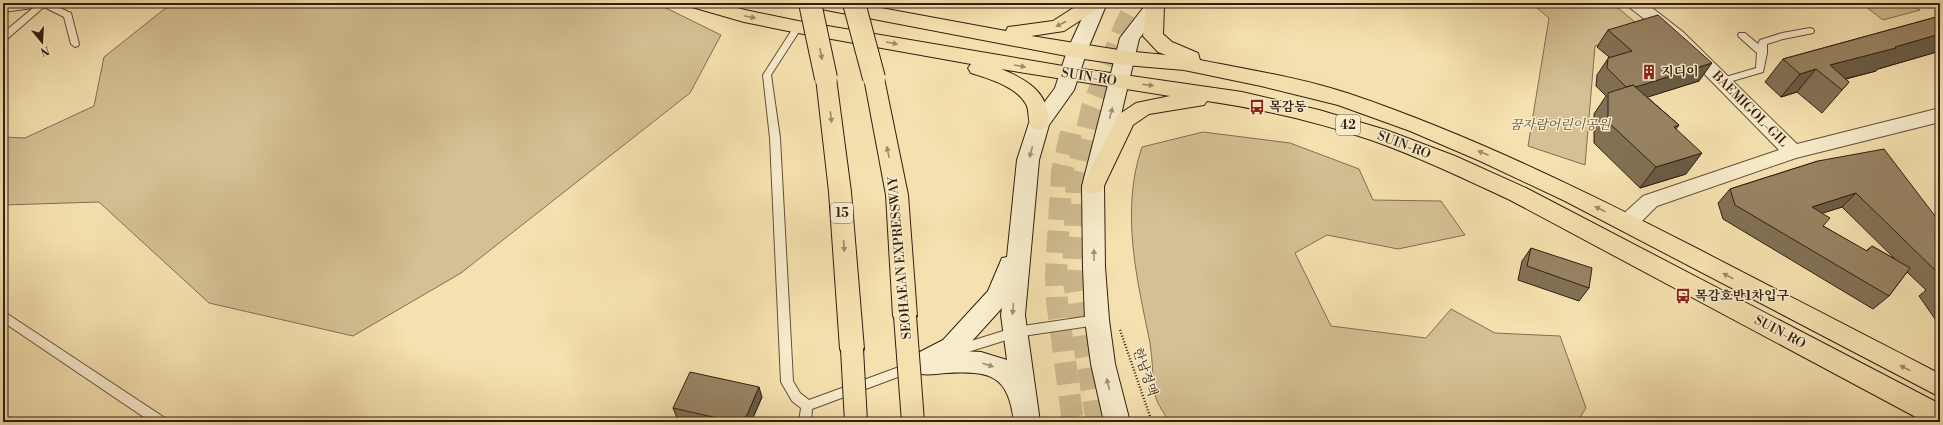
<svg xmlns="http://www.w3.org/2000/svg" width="1943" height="425" viewBox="0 0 1943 425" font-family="'Libre Bodoni','Noto Serif KR',serif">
	<rect width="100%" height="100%" fill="#f5e1af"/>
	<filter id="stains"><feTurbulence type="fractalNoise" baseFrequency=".005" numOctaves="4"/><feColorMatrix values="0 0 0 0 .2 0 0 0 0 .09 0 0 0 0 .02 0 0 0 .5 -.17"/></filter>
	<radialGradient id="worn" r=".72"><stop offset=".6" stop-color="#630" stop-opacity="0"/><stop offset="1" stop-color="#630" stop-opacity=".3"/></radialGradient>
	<!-- green -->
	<g fill="#d4c094" stroke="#836e52">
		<path d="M 172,3 L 656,3 L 721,35 L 690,93 L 461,273 L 353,336 L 209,303 L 99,202 L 3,205 L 3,137 L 25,138 L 94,106 L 104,57 Z"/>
		<path d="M 1531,3 L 1612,3 L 1647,32 L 1595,46 L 1585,165 L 1528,146 L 1549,18 Z"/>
		<path d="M 1861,3 L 1911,3 L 1920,10 L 1883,20 Z"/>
		<path d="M 1203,132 L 1290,143 L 1359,169 L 1373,200 L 1441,201 L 1465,235 L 1398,249 L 1327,235 L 1295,253 L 1331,326 L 1426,338 L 1451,309 L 1495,333 L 1560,336 L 1586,408 L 1577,422 L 1169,422 C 1165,414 1157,404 1155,395 C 1152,378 1153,360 1150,343 C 1137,279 1120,211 1142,147 Z"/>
	</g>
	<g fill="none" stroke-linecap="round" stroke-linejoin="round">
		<!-- secondary-tunnel -->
		<g stroke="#ceba8f" stroke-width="22" stroke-dasharray="22 11" stroke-linecap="butt">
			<path d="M 1071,133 L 1062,172 L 1056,274 L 1057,301 L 1073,422"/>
			<path d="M 1097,422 L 1073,277 L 1077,174 L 1092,108 L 1126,24 L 1137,3"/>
		</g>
		<defs>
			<g id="lane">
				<path d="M 30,3 L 49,3 L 71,13 L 79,44 L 78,46 L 75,47 L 71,44 L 64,17 L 44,7 L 6,40 L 3,41 L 3,33 L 33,8 L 3,12 L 3,6 Z"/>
				<path d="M 798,24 L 802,27 L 771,75 L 780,138 L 793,381 L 800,393 L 809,400 L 910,363 L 914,365 L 916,368 L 914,371 L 812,409 L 811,422 L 799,422 L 801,408 L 792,401 L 781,382 L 770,138 L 763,75 L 795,25 Z"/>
				<path d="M 1810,28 L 1813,29 L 1814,31 L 1813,33 L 1783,39 L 1767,44 L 1767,53 L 1763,72 L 1722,84 L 1718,81 L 1719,79 L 1756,68 L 1757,53 L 1739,37 L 1738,35 L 1739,33 L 1745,33 L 1758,44 L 1760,40 L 1782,33 Z"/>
				<path d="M 3,311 L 165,418 L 167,422 L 151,422 L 3,322 Z"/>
				<path d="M 1097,315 L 1101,317 L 1102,320 L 1101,323 L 1097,325 L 1016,337 L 955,356 L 951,354 L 949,351 L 951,348 L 955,346 L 1016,327 Z"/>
			</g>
			<path id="street" d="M 1627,3 L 1646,3 L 1683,32 L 1797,144 L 1940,108 L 1940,122 L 1796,158 L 1657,206 L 1634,229 L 1627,231 L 1620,229 L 1617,223 L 1620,217 L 1643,196 L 1779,150 L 1671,40 L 1629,7 Z"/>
			<g id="secondary">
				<path d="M 1089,3 L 1107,3 L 1087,51 L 1074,90 L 1049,125 L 1039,160 L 1025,315 L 1040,422 L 1014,422 C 1008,374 990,371 946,373 C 934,374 924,376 912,372 L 909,364 L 912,356 L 943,340 L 988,291 L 1002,258 L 1007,257 L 1017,160 L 1029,123 L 1055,88 L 1067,51 ZM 1002,308 L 1001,315 L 1007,360 L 981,352 L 963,351 Z"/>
				<path d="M 1147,3 L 1166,3 L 1139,39 L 1104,186 L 1105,267 L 1109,320 L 1115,364 L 1130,422 L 1104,422 L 1091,364 L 1085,320 L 1083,267 L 1082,186 L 1120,38 Z"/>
			</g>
			<g id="primary">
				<path d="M 690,3 L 720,3 L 745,10 L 798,21 L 1069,67 L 1242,92 L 1319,110 L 1386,130 L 1455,156 L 1526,188 L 1940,404 L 1940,422 L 1925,422 L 1510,200 C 1465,179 1419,157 1371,140 C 1318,122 1262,109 1207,101 L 1204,105 L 1149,114 L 1133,125 L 1101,192 L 1093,194 L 1085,192 L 1082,186 L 1118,115 L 1136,103 L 1170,96 L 1001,69 C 1021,77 1045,89 1048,114 C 1049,120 1049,123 1046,128 L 1039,130 L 1032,128 C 1027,121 1030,111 1026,104 C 1016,86 989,79 971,73 L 968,68 L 971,64 L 798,33 L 744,22 L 692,7 Z"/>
				<path d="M 812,3 L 854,3 L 1006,31 L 1008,27 L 1053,21 L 1081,3 L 1103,3 L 1101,7 L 1064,31 L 1031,36 L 1125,51 L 1166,55 L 1158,52 L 1143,36 L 1146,7 L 1148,3 L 1162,3 L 1164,7 L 1163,34 L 1172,42 L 1198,53 L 1200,60 C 1250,70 1302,78 1350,94 C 1471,135 1585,191 1698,249 C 1779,291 1859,332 1940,374 L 1940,397 L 1565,201 L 1480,161 L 1410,131 L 1338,105 L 1261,86 L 1184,70 L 1125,65 L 1077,58 L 821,9 L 814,7 Z"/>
			</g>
			<g id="highway">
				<path d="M 826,71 L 833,73 L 836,78 L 851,192 L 864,349 L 861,356 L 852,359 L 843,356 L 840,349 L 829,192 L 816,78 L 819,73 Z"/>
				<path d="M 874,71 L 881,73 L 884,78 L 908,195 L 917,316 L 913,323 L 905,326 L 897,323 L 893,316 L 886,195 L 864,78 L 867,73 Z"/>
			</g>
		</defs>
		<!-- lane casing -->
		<use href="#lane" stroke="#634e38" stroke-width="2"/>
		<!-- street casing -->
		<use href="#street" stroke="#634e38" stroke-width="2"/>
		<!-- secondary casing -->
		<use href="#secondary" stroke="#321d10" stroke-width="2"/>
		<!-- primary casing -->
		<use href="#primary" stroke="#321d10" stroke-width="2"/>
		<!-- highway casing -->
		<use href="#highway" stroke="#321d10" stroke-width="2"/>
		<!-- path -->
		<path stroke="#321d10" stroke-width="2.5" stroke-dasharray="1 2" stroke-linecap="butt" d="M 1120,330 L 1152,422"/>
		<!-- lane -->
		<use href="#lane" fill="#f8eccb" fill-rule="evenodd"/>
		<!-- street -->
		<use href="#street" fill="#f8eccb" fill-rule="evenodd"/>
		<!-- secondary -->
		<use href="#secondary" fill="#f8eccb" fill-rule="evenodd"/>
		<!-- primary -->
		<use href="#primary" fill="#f5e1af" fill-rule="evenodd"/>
		<!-- highway -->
		<use href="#highway" fill="#f5e1af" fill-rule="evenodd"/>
		<defs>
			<g id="highway-bridge">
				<path d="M 810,3 L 826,78"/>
				<path d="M 854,3 L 874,78"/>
				<path d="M 905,316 L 913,422"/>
				<path d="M 852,349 L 856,422"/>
			</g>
		</defs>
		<!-- highway-bridge casing -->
		<use href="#highway-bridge" stroke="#321d10" stroke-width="24" stroke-linecap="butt"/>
		<!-- highway-bridge -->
		<use href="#highway-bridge" stroke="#f5e1af" stroke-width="22"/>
	</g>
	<!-- wall -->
	<g fill="#827155" stroke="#321d10" fill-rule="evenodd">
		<path d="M 1940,16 L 1940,51 L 1878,69 L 1876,71 L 1846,79 L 1849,82 L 1822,113 L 1797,92 L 1781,97 L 1765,82 L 1783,59 Z"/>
		<path d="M 1608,30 L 1699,81 L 1647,97 L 1679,125 L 1676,129 L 1686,174 L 1640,188 L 1594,143 L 1594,114 L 1606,96 L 1596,86 L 1597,75 L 1609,57 L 1597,47 Z"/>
		<path d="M 1818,161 L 1935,216 L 1940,216 L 1940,326 L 1919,296 L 1926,290 L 1907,272 L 1889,296 L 1873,309 L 1723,219 L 1718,203 L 1730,189 ZM 1842,207 L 1895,259 L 1872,246 L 1866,251 L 1823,226 L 1822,213 Z"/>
		<path d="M 1531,248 L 1589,288 L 1579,301 L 1518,280 L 1522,261 Z"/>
		<path d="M 762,397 L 751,422 L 696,422 L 677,418 L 673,408 Z"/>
	</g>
	<!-- shaded-wall -->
	<g fill="#6a5c45" stroke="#321d10">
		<path d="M 1940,34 L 1940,51 L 1878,69 L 1876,71 L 1832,82 L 1830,65 Z"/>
		<path d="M 1712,63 L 1699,81 L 1616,107 L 1628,89 Z"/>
		<path d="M 1816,69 L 1797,92 L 1781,97 L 1800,74 Z"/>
		<path d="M 1702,153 L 1686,174 L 1640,188 L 1656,167 Z"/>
		<path d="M 1856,193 L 1842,207 L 1798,221 L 1812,207 Z"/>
		<path d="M 759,387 L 762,397 L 751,422 L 744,422 Z"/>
	</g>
	<!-- building -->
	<g fill="#978363" stroke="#321d10">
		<path d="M 1658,15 L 1712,63 L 1636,87 L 1633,85 L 1626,87 L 1607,68 L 1608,58 L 1632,51 L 1608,30 Z"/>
		<path d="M 1940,16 L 1940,34 L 1895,47 L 1896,48 L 1830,65 L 1849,82 L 1842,90 L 1816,69 L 1800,74 L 1783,59 Z"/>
		<path d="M 1633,85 L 1679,125 L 1674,127 L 1702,153 L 1656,167 L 1608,122 L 1608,93 Z"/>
		<path d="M 1884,149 L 1935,216 L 1940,216 L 1940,275 L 1856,193 L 1812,207 L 1830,218 L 1823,226 L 1867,251 L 1872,246 L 1910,268 L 1889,296 L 1735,205 L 1730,189 L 1818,161 Z"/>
		<path d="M 1531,248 L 1592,268 L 1589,288 L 1527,266 Z"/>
		<path d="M 1936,282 L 1940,285 L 1940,289 Z"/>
		<path d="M 690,372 L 759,387 L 744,422 L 735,422 L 673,408 Z"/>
	</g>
	<!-- one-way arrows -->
	<defs><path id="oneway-solid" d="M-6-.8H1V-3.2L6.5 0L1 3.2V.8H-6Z"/></defs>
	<g fill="#9d8967">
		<use href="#oneway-solid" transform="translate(750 17) rotate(12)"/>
		<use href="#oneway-solid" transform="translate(1061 24) rotate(152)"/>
		<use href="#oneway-solid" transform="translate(892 43) rotate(10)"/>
		<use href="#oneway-solid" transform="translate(821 54) rotate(79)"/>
		<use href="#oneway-solid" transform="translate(1020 66) rotate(10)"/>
		<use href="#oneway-solid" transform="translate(1148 85) rotate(7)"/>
		<use href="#oneway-solid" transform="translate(831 117) rotate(83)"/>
		<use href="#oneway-solid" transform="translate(888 152) rotate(-101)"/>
		<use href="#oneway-solid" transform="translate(1483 153) rotate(-157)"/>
		<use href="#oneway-solid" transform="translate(1600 209) rotate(-153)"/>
		<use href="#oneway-solid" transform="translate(844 246) rotate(86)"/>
		<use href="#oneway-solid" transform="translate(1728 276) rotate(-153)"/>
		<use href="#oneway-solid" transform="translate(1905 368) rotate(-153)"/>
	</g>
	<g fill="#9f8f77">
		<use href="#oneway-solid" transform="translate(1111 113) rotate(-76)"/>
		<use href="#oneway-solid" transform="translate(1031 152) rotate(105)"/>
		<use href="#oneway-solid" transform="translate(1094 255) rotate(-91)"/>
		<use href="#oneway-solid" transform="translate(1013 309) rotate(95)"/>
		<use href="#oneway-solid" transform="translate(988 365) rotate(18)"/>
		<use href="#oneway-solid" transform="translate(1108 384) rotate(-104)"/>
	</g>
	<!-- icons -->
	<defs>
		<symbol id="building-bare" viewBox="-9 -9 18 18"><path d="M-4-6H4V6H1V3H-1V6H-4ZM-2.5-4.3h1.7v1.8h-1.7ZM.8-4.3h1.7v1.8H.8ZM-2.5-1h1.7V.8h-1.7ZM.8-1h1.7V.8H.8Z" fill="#8f2418" stroke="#f8eccb" stroke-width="2.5" paint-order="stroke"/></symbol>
		<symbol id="bus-bare" viewBox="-9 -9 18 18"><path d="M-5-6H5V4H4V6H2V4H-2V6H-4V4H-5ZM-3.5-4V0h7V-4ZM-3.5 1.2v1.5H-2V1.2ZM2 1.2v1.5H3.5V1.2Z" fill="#8f2418" stroke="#f8eccb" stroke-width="2.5" paint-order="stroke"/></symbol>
	</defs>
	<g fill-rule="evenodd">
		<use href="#building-bare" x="1638" y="61" width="22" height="22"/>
		<use href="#bus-bare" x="1246" y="96" width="22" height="22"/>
		<use href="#bus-bare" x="1672" y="285" width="22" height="22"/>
	</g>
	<g text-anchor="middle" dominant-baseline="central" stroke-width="3" stroke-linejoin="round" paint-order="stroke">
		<!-- shield labels -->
		<g fill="#f8eccb" stroke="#6d5b48" stroke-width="1">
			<rect x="1336" y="115" width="24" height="20" rx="3"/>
			<rect x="831" y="203" width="22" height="20" rx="3"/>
		</g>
		<g font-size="12" font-weight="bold" fill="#321d10">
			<text x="1348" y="125">42</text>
			<text x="842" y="213">15</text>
		</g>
		<!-- poi labels -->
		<g font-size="13" font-weight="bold" fill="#321d10" stroke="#f8eccb" text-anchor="start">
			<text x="1661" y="72">지디이</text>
			<text x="1269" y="107">목감동</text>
			<text x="1695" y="296">목감호반1차입구</text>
		</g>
		<!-- street labels -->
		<g font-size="13" fill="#321d10" stroke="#f8eccb">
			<text transform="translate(1089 77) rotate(9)">SUIN-RO</text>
			<text transform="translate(1750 109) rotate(45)">BAEMIGOL-GIL</text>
			<text transform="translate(1404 145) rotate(21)">SUIN-RO</text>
			<text transform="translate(900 258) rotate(-95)">SEOHAEAN EXPRESSWAY</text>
			<text transform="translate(1780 332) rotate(28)">SUIN-RO</text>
			<text transform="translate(1145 372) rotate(71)">한남정맥</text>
		</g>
		<!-- park labels -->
		<g font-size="13" font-style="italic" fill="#634e38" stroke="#f8eccb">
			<text x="1560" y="125">꿈자람어린이공원</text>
		</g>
	</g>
	<!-- margin -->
	<rect width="1943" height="425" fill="none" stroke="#f5e1af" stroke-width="16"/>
	<rect x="4" y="4" width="1935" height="417" fill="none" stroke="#321d10" stroke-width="2"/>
	<rect x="8" y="8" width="1927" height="409" fill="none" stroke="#321d10"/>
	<!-- north arrow -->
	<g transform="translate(42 42) rotate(162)" stroke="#f8eccb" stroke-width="3" paint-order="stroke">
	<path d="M0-3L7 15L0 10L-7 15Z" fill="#321d10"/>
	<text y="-6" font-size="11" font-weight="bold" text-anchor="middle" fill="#321d10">N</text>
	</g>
	<rect width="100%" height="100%" filter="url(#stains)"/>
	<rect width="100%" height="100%" fill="url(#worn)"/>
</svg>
